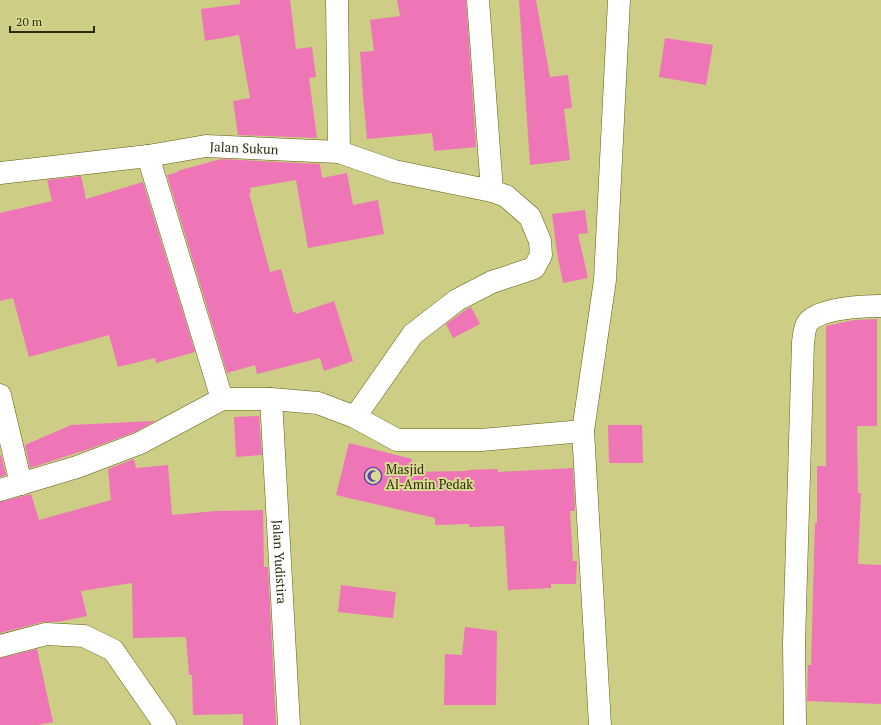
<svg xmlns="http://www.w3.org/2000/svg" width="881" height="725" viewBox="0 0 881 725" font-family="'PT Serif',serif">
	<rect width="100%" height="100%" fill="#cdcd86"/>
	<!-- building -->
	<g fill="#ee76b6">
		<path d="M 240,0 L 290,0 L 296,49 L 312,47 L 316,77 L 309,78 L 317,138 L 238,135 L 233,101 L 250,98 L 239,35 L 205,41 L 201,9 L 240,4 Z"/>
		<path d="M 397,0 L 466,0 L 476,147 L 434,151 L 432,133 L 367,139 L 363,95 L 360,52 L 374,51 L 370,20 L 400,16 Z"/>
		<path d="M 519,0 L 536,0 L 550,77 L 568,75 L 572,108 L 564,109 L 570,160 L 530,165 Z"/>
		<path d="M 665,38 L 713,45 L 706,85 L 659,77 Z"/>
		<path d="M 221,159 L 320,164 L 322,178 L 347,173 L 353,205 L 378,200 L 384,234 L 308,248 L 296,180 L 250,188 L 251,193 L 249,193 L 270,272 L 281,269 L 293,312 L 295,312 L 296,314 L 334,301 L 353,361 L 324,371 L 320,358 L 257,374 L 255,365 L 227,373 L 167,175 L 178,172 L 177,171 Z"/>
		<path d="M 81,176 L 86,199 L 143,182 L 195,352 L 156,363 L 155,358 L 118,367 L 109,335 L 29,357 L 13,298 L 0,301 L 0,213 L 52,201 L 47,180 Z"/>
		<path d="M 585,210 L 588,233 L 578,234 L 588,278 L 563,283 L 557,253 L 552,214 Z"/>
		<path d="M 471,307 L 480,324 L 453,338 L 446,324 L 464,311 Z"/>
		<path d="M 877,319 L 877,426 L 857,426 L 858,493 L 861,493 L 858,564 L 881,565 L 881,704 L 807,701 L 808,665 L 811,665 L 815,523 L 817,523 L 817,466 L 826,466 L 826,326 L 854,320 Z"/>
		<path d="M 259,416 L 262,455 L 236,457 L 234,417 Z"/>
		<path d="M 155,421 L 135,432 L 89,449 L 30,468 L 25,445 L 71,425 Z"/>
		<path d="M 608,425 L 642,425 L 643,463 L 609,463 Z"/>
		<path d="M 349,443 L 412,459 L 409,472 L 467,471 L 467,470 L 498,469 L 498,472 L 573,468 L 575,511 L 570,511 L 573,561 L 577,561 L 576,584 L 551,584 L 551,588 L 508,590 L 504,526 L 469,527 L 469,524 L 435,525 L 435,518 L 336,495 Z"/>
		<path d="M 1,455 L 6,475 L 0,477 L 0,456 Z"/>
		<path d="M 134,459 L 136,468 L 168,465 L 172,515 L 216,511 L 263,510 L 264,567 L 268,567 L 276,725 L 243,725 L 243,714 L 193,715 L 192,675 L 189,675 L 186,637 L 133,638 L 132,583 L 81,591 L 87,616 L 58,622 L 43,622 L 0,633 L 0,502 L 31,494 L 39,520 L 111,500 L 108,469 Z"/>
		<path d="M 341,585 L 396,592 L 393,618 L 338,612 Z"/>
		<path d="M 465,627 L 497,631 L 496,705 L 444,705 L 445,654 L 462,655 Z"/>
		<path d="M 37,649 L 53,722 L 38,725 L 0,725 L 0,658 Z"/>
	</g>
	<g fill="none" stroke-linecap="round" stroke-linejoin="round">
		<defs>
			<g id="minor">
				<path d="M 337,0 L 339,152"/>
				<path d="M 478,0 L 492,191"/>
				<path d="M 148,156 L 222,399"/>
				<path id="s1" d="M 0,173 L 148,156 L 206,146 L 339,152 L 394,171 L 492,191 L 506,196 L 530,217 L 540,241 L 541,255 L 534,268 L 492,282 L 457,300 L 413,334 L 355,417 L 318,403 L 271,399 L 222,399 L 140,443 L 77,467 L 0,490"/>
				<path d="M 0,395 L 21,484"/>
				<path id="s2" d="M 271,399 L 289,725"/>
				<path d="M 355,417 L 397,440 L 481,440 L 583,431"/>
				<path d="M 0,646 L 46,634 L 84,636 L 113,650 L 165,725"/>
				<path d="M 600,725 L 583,431 L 605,280 L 619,0"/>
				<path d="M 795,725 L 794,643 L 803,342 C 804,337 804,329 807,324 C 815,308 865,306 881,306"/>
			</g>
		</defs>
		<!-- minor casing -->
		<use href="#minor" stroke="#5f5e13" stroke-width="23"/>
		<!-- minor -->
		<use href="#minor" stroke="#fff" stroke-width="22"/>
	</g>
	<!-- icons -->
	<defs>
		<symbol id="mosque-ring" viewBox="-11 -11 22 22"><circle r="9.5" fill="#dada92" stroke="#5d41b9" stroke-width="1.5"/><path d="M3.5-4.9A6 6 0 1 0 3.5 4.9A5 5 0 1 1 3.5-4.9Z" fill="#5d41b9"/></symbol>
	</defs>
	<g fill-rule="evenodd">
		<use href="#mosque-ring" x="363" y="466" width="20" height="20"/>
	</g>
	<g text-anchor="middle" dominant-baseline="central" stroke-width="4" stroke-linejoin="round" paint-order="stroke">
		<!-- street labels -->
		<g font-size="13" fill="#2c2c0e" stroke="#dada92">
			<text stroke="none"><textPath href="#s1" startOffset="246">Jalan Sukun</textPath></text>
			<text stroke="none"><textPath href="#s2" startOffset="163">Jalan Yudistira</textPath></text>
		</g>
		<!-- poi labels -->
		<g font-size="13" fill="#2c2c0e" stroke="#dada92" text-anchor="start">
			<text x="386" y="469">Masjid<tspan x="386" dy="15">Al-Amin Pedak</tspan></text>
		</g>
	</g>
	<!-- scale -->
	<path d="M10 26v6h84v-6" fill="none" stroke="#2c2c0e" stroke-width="2"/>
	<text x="16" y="26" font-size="12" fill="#2c2c0e" stroke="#dada92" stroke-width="3" paint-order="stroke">20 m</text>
</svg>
